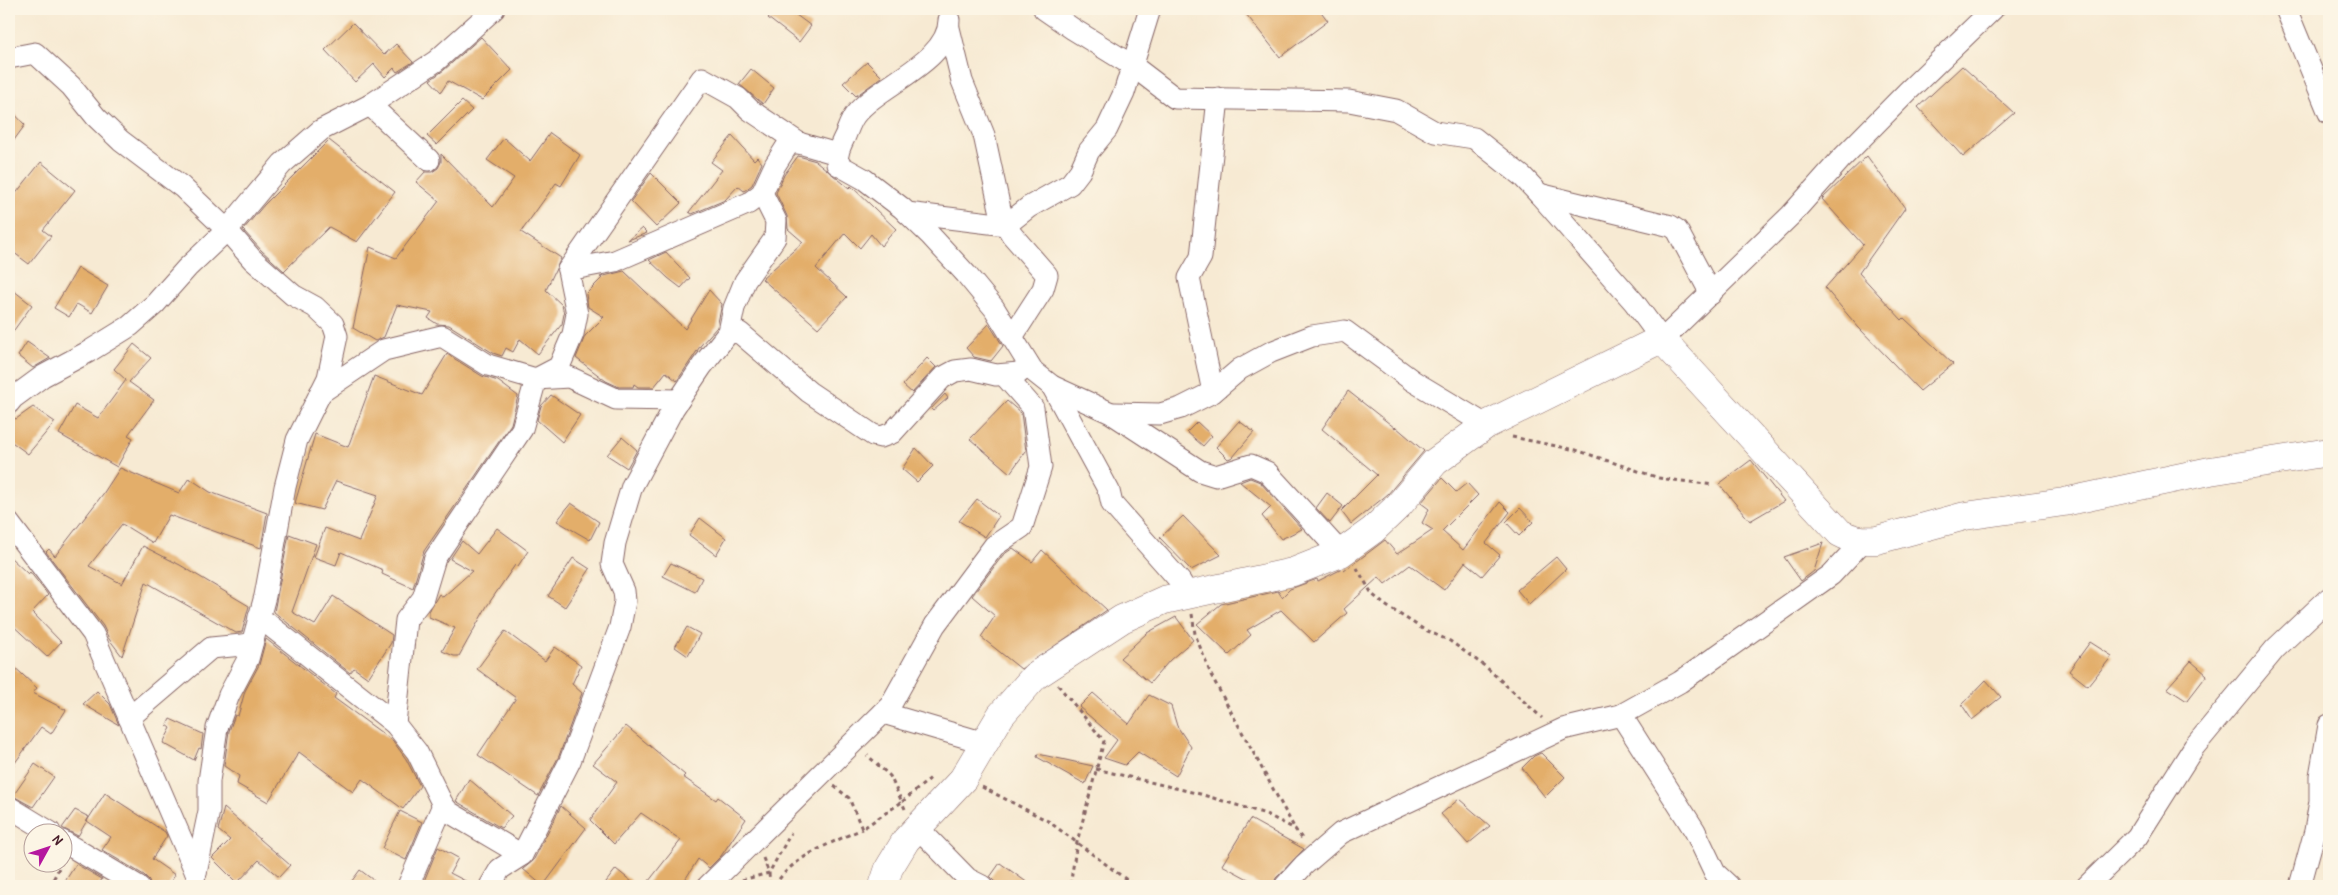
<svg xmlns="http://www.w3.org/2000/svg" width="2338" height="895" viewBox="0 0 2338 895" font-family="'Patrick Hand',sans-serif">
	<rect width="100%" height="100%" fill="#fcf5e5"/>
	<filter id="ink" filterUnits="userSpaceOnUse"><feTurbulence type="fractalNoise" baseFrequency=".02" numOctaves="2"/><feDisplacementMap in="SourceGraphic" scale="10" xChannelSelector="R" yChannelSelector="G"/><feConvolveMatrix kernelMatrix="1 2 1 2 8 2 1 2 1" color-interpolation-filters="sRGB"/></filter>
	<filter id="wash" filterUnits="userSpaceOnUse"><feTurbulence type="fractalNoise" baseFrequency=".0096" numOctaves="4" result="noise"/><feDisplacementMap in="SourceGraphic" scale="20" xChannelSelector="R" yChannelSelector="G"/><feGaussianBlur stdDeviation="1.12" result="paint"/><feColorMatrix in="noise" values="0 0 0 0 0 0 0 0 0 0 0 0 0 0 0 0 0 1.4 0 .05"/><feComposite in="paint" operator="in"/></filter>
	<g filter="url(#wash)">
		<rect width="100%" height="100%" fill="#f7ead3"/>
		<g id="blocks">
			<!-- building -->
			<g fill="#e3ae6a">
				<path d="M 776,9 L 788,9 L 811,26 L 799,42 L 768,18 Z"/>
				<path d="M 1242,9 L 1319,9 L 1328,21 L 1280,57 Z"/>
				<path d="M 353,23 L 384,55 L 396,44 L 413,62 L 397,72 L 394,68 L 385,77 L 374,64 L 355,82 L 325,50 Z"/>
				<path d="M 481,37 L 512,70 L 482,100 L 448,81 L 441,92 L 430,80 L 444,70 Z"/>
				<path d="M 867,62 L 882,77 L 856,96 L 843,83 Z"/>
				<path d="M 1962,66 L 2014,113 L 1963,157 L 1918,107 Z"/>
				<path d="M 751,69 L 774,88 L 763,104 L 739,84 Z"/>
				<path d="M 462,101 L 472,110 L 437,145 L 427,136 Z"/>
				<path d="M 9,108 L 25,125 L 9,147 Z"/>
				<path d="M 550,133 L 580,155 L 561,186 L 556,183 L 521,232 L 561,258 L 546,290 L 562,305 L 564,314 L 562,324 L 538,354 L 520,339 L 513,352 L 506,348 L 502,356 L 493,353 L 449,325 L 437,324 L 428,318 L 432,312 L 397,305 L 384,337 L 375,341 L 353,328 L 370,247 L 396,258 L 439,201 L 416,182 L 425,172 L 432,172 L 438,168 L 441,162 L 441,154 L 493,207 L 514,178 L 487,160 L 504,138 L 530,161 Z"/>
				<path d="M 732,136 L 754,160 L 757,157 L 762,163 L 752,185 L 744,191 L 738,186 L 725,200 L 692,214 L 689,212 L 722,170 L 711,162 Z"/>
				<path d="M 329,140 L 395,192 L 357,242 L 329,227 L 284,271 L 261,250 L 243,230 L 264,205 Z"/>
				<path d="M 798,156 L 816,161 L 849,188 L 851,186 L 896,229 L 881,246 L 871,234 L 860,248 L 845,233 L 816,268 L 847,297 L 818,328 L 762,279 L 803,242 L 788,229 L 787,216 L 776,193 L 784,175 Z"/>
				<path d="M 1867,156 L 1905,208 L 1859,273 L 1902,320 L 1904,318 L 1953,364 L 1920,391 L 1859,328 L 1825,288 L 1863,245 L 1822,199 Z"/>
				<path d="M 41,162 L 75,190 L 43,230 L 51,236 L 29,264 L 9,249 L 9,202 Z"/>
				<path d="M 651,173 L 681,203 L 656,227 L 631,201 Z"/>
				<path d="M 642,228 L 647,233 L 628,240 Z"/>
				<path d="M 666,252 L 690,278 L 681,288 L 668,278 L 649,260 Z"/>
				<path d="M 78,268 L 108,286 L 92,313 L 77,304 L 69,317 L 54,308 Z"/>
				<path d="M 624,271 L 685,329 L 709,290 L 722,304 L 717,327 L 701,345 L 677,381 L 666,372 L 654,387 L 638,387 L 634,384 L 633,387 L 619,387 L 606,381 L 576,358 L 585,336 L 604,317 L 588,307 L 586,294 L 602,278 L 600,277 Z"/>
				<path d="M 9,287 L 32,305 L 9,337 Z"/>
				<path d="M 989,324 L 1003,346 L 991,361 L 974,357 L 966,348 Z"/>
				<path d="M 27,342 L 50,358 L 33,368 L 18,356 Z"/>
				<path d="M 134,344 L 151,358 L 129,382 L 154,400 L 128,435 L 133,438 L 117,467 L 59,434 L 75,405 L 98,418 L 126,380 L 114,369 Z"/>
				<path d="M 447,354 L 482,376 L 498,381 L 518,396 L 511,424 L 424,551 L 413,588 L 382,574 L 383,570 L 341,552 L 336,565 L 314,557 L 325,528 L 359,541 L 378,495 L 336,481 L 322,510 L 295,503 L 315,434 L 348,447 L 374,376 L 422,395 Z"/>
				<path d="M 927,358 L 936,367 L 912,393 L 903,385 Z"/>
				<path d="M 1348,391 L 1395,428 L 1396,427 L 1424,451 L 1388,494 L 1351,524 L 1341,511 L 1377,475 L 1322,429 Z"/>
				<path d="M 945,394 L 948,398 L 933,411 L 931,409 Z"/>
				<path d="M 551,395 L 580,415 L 562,442 L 537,420 L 541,406 Z"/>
				<path d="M 1007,401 L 1021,413 L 1026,451 L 1010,473 L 970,439 Z"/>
				<path d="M 33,407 L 55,422 L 28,454 L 9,440 L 9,415 L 16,419 Z"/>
				<path d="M 1239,421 L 1254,432 L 1233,457 L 1228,459 L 1216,447 Z"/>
				<path d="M 1197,422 L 1212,436 L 1203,446 L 1187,432 Z"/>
				<path d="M 622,437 L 637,450 L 627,468 L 607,455 Z"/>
				<path d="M 916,448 L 933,466 L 917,482 L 902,469 Z"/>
				<path d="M 1751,460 L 1784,501 L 1750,521 L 1719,484 Z"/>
				<path d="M 120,468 L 179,493 L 189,478 L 210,492 L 267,513 L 261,548 L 169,515 L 153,543 L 122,524 L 89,566 L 122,584 L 143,546 L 180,565 L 249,606 L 242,632 L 236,633 L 146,582 L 122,656 L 109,639 L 103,626 L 46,552 L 49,549 L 55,556 L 103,494 Z"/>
				<path d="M 1250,478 L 1260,482 L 1302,529 L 1281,539 L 1262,516 L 1271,507 L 1240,482 Z"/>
				<path d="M 1442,478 L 1456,492 L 1467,483 L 1478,495 L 1442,531 L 1463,550 L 1500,502 L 1510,512 L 1486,543 L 1500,555 L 1482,576 L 1465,562 L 1444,590 L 1410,565 L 1385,584 L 1379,577 L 1344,609 L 1347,613 L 1314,642 L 1281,610 L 1247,630 L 1251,635 L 1229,655 L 1197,624 L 1221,604 L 1278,591 L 1282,597 L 1290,589 L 1317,579 L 1318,581 L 1342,569 L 1344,571 L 1385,540 L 1397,554 L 1433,530 L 1422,523 L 1429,509 L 1421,503 Z"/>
				<path d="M 1327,493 L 1343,506 L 1330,523 L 1316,508 Z"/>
				<path d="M 977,499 L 999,516 L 985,537 L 959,521 Z"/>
				<path d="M 571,503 L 599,522 L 590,540 L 557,521 Z"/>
				<path d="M 1520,508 L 1533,522 L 1519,536 L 1506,522 Z"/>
				<path d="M 1183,516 L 1221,555 L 1191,570 L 1160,538 Z"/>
				<path d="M 700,518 L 726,538 L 716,555 L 689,535 Z"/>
				<path d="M 497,528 L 528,551 L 518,566 L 515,565 L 487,606 L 459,656 L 454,656 L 442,651 L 455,628 L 429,617 L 429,611 L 439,594 L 443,597 L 472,571 L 450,559 L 462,541 L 477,554 Z"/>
				<path d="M 289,534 L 316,544 L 292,612 L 315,625 L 333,596 L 392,635 L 391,643 L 368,678 L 354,668 L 350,673 L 274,612 Z"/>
				<path d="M 1823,543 L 1814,571 L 1801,581 L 1784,557 Z"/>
				<path d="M 1013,548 L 1032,562 L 1042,550 L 1107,610 L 1021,669 L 981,637 L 995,616 L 972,596 L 1003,555 Z"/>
				<path d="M 9,556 L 28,574 L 30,572 L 48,595 L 32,612 L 61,642 L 47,657 L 9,622 Z"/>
				<path d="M 1556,557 L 1566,569 L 1529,604 L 1517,590 Z"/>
				<path d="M 573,558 L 590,569 L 565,607 L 548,596 Z"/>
				<path d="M 671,563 L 702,578 L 695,592 L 663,576 Z"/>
				<path d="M 1176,617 L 1193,640 L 1170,660 L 1150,683 L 1120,658 L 1147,633 Z"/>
				<path d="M 687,627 L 700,634 L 688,656 L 675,647 Z"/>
				<path d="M 505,631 L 545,661 L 555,647 L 581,665 L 572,684 L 582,693 L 559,756 L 538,796 L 478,755 L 516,698 L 477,669 Z"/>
				<path d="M 266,639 L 336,694 L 334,698 L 393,741 L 406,759 L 420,786 L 403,809 L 362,779 L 353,792 L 299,752 L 268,802 L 237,784 L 239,776 L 224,766 L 229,731 L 235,715 L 238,716 L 245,691 L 259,665 Z"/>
				<path d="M 2090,642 L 2112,656 L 2088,686 L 2069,671 Z"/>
				<path d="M 2191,661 L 2207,675 L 2187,701 L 2167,688 Z"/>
				<path d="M 9,662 L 37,688 L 33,693 L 66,710 L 51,734 L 41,727 L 9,771 Z"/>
				<path d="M 1986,680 L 2001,697 L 1972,720 L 1962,705 Z"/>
				<path d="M 97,691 L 110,704 L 119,725 L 83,704 Z"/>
				<path d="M 1093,693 L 1129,724 L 1149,695 L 1171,706 L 1177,726 L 1191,747 L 1176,776 L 1138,752 L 1125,765 L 1104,758 L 1117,740 L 1079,707 Z"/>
				<path d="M 170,719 L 203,734 L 201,749 L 199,748 L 194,760 L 163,743 L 171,728 L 167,725 Z"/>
				<path d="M 626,726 L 685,775 L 683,777 L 716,800 L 718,797 L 746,819 L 721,856 L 709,868 L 698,859 L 681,886 L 645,886 L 681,840 L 641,813 L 614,844 L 590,820 L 617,782 L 593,764 Z"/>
				<path d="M 1541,753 L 1565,777 L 1545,797 L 1522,768 L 1534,756 Z"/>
				<path d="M 1038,754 L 1093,766 L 1085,784 L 1037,757 Z"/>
				<path d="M 35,764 L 54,777 L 33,807 L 13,796 Z"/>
				<path d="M 469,779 L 512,816 L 501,828 L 456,801 Z"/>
				<path d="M 105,793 L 165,832 L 167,836 L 152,859 L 175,875 L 168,886 L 150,886 L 149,880 L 144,875 L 102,850 L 111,837 L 87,821 Z"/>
				<path d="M 1459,799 L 1490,826 L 1468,844 L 1441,814 Z"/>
				<path d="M 561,806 L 586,828 L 543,886 L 523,869 L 533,861 Z"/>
				<path d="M 224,808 L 290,865 L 279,877 L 259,860 L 237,883 L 212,858 L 230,840 L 218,830 Z"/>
				<path d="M 75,810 L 89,817 L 78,836 L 62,828 Z"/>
				<path d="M 400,811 L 422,822 L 406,860 L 382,848 Z"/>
				<path d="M 1250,819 L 1304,849 L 1276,878 L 1273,886 L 1261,886 L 1222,865 Z"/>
				<path d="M 438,847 L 458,858 L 450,873 L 475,886 L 422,886 Z"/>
				<path d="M 1000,863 L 1032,886 L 999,886 L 990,877 Z"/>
				<path d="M 76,864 L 102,879 L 98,886 L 62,886 Z"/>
				<path d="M 616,869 L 637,886 L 603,886 Z"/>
				<path d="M 360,870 L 381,886 L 348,886 Z"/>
			</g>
		</g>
	</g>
	<g filter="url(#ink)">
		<use href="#blocks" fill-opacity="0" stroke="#876666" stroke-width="1"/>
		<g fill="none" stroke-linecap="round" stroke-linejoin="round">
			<defs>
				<g id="street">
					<path d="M 1044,9 L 1073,29 L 1133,66 L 1175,98 L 1349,101 L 1396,110 L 1435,132 L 1474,138 L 1523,177 L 1539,194 L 1634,302 L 1662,340 L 1791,215 L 1840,160 L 1907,92 L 1993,9"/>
					<path d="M 2286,9 L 2329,113"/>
					<path d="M 949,20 C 949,62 878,85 855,115 C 851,120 848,129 845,136 C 840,146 837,153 837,164 L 864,179 L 902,208 L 930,235 L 966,274 L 994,308 L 1033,371 L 1052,386 L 1111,413 L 1200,471 L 1216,476 L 1251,465 L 1267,472 L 1341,553"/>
					<path d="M 949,28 L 962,81 L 984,135 L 1000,209 L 1006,225 L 1012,235 L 1047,275 L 1043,289 L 1012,337"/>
					<path d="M 9,58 L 35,53 L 71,86 L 96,117 L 121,141 L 182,187 L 227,230 L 252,259 L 293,295 L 315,307 L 333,324 L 337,336 L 328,378 L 297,440 L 285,487 L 265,596 L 248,659 L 229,695 L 217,728 L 209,781 L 209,811 L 196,873"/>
					<path d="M 370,105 L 429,160"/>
					<path d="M 1539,194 L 1671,226 L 1677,230 L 1711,294"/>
					<path d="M 907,213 L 1006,225 L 1029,207 L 1070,184 L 1080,171 L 1089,151 L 1107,129 L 1124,93 L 1150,9"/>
					<path d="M 568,270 L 702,78 L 738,98 L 750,110 L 799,143"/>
					<path d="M 729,332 L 740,333 L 809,392 L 873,435 L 881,437 L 892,433 L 942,378 L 955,371 L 971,369 L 996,375 L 1019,373"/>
					<path d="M 1052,386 L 1109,491 L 1112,504 L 1180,581 L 1188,594"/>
					<path d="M 1213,392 L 1189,278 L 1201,257 L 1218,98"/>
					<path d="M 320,393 L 384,350 L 442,336 L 488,365 L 536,379 L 559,367 L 573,334 L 577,314 L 568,270 L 615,261 L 749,203 L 762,193 L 775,165 L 789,143 L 799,143 L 837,154"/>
					<path d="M 9,403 L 13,398 L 43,376 L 88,352 L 130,326 L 155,304 L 187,268 L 227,230 L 282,164 L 321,130 L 370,105 L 436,61 L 494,9"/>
					<path d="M 1114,413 L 1160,414 L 1181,408 L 1213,392 L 1240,369 L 1271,352 L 1312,336 L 1345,331 L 1413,381 L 1486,425"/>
					<path d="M 9,523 L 93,634 L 196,873"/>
					<path d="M 259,617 L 395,724 L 417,752 L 443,805 L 449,812 L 522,855"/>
					<path d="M 883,713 L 985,743"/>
					<path d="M 1621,715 L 1695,831 L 1715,873 L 1729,886"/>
					<path d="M 129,718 L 211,648 L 252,644"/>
					<path d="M 395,724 L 406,620 L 423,598 L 435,558 L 522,429 L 536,379 L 569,377 L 616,399 L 679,400"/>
					<path d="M 9,807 L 50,832"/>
					<path d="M 918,828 L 968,879 L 982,886"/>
					<path d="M 62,841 L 138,886"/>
					<path d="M 408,886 L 443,805"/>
					<path d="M 490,886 L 500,869 L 522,855 L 570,761 L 620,627 L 625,601 L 624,591 L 612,564 L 615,543 L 632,486 L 673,409 L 702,366 L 729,332 L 734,308 L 745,281 L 775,238 L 776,221 L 762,193"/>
					<path d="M 708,886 L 890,706 L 935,625 L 994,546 L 1022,527 L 1041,467 L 1033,408 L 1004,375"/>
					<path d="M 1285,886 L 1304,865 L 1341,833 L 1563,729 L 1621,715 L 1680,682 L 1831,575 L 1863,541"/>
					<path d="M 2087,886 L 2137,837 L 2194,747 L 2275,649 L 2329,598"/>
					<path d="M 2300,886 L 2315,831 L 2320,801 L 2320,776 L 2329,725"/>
				</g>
				<path id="secondary" d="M 883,886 L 889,868 L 906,840 L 963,779 L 1001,715 L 1035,676 L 1122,619 L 1164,600 L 1293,572 L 1341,553 L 1373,530 L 1399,505 L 1435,462 L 1486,425 L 1657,341 L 1662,340 L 1667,345 L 1840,533 C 1853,540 1862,541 1877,540 L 1965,516 L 2064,502 L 2210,471 L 2329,452"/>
			</defs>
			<!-- street casing -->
			<use href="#street" stroke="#876666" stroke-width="23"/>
			<!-- secondary casing -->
			<use href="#secondary" stroke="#876666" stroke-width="29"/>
			<!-- path -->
			<g stroke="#876666" stroke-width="3" stroke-dasharray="4 4" stroke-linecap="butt">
				<path d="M 1512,437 L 1576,450 L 1659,478 L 1713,485"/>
				<path d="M 1357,568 L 1372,594 L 1385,605 L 1423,629 L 1450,641 L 1486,667 L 1542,718"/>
				<path d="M 1192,614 L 1195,634 L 1211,675 L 1295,829"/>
				<path d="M 1058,685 L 1104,741 L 1077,842 L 1070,886"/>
				<path d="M 1096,769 L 1200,794 L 1266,814 L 1295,829 L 1303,840"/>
				<path d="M 834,786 L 849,798 L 862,829 L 902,802 L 890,776 L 867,755"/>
				<path d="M 982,787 L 1048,821 L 1135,886"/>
				<path d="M 905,809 L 902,802 L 932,777"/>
				<path d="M 763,858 L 769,873 L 770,886"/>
				<path d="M 742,880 L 769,873 L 791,833"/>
				<path d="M 50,886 L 62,862"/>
				<path d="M 775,886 C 789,858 834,842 862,829"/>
			</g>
			<!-- street -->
			<use href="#street" stroke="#fff" stroke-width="21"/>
			<!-- secondary -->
			<use href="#secondary" stroke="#fff" stroke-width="28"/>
		</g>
	</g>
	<!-- margin -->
	<rect width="2338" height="895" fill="none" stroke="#fcf5e5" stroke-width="30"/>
	<!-- north arrow -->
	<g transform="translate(48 848) rotate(50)"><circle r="24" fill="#fcf5e5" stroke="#b59f9b"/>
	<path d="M0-4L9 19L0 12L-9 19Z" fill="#b5179e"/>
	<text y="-8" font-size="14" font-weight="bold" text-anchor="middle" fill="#4a1f2b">N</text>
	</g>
</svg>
